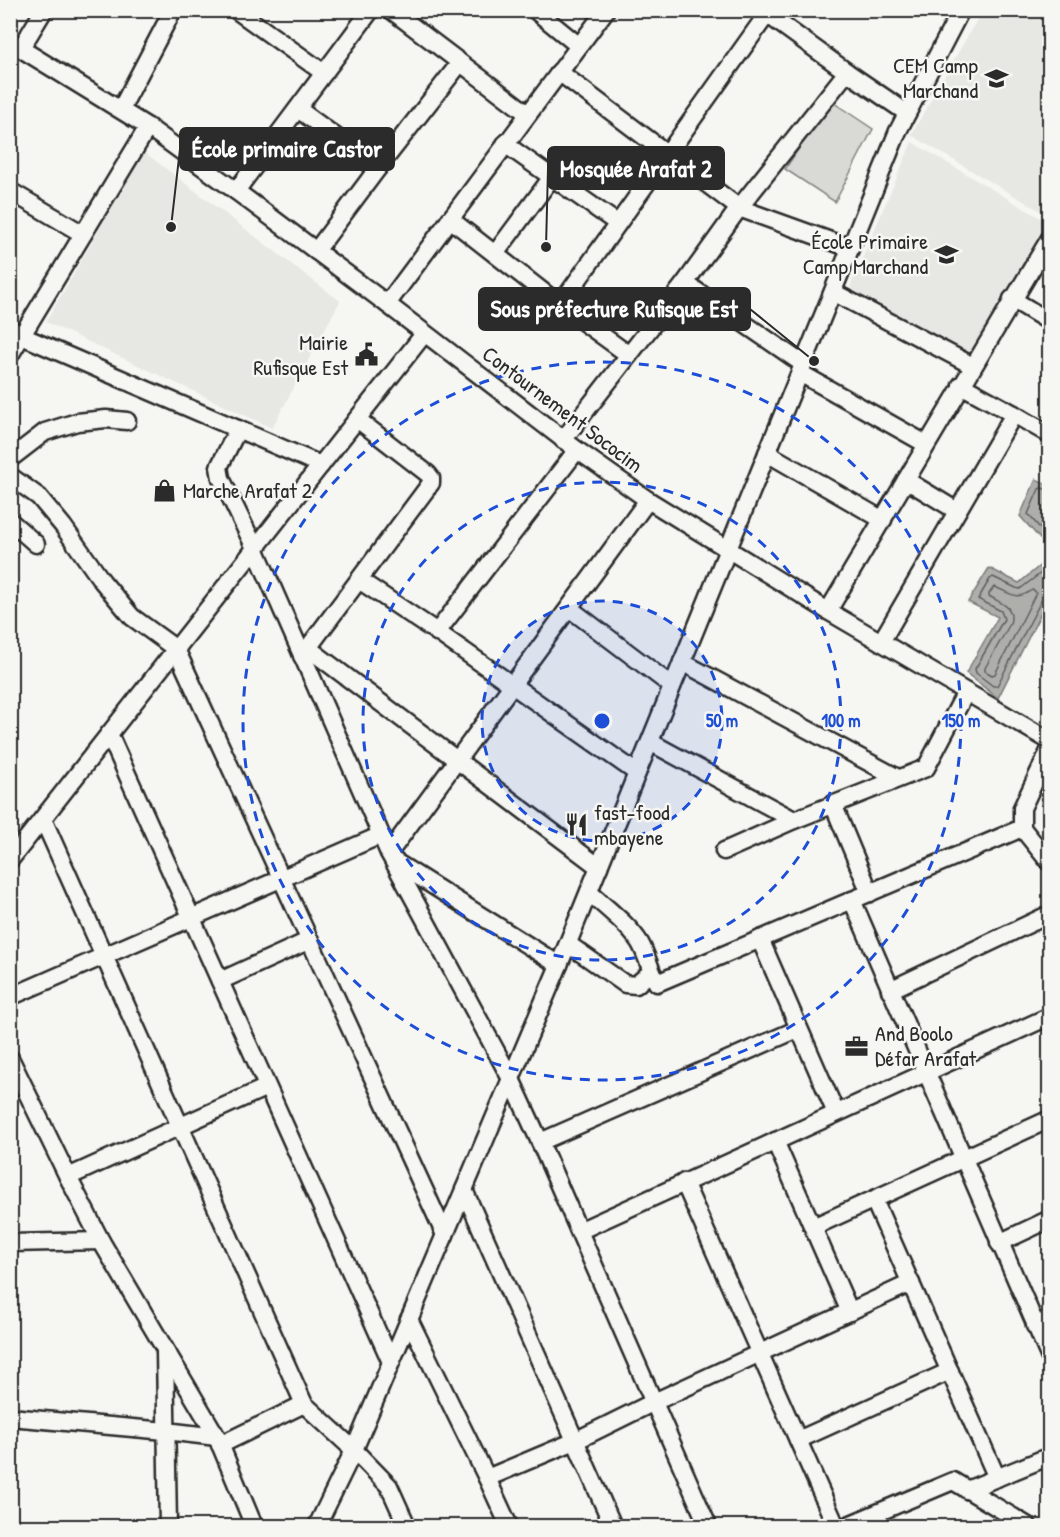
<svg xmlns="http://www.w3.org/2000/svg" width="1060" height="1537" viewBox="0 0 1060 1537" font-family="'Patrick Hand',sans-serif">
	<rect width="100%" height="100%" fill="#f6f6f2"/>
	<filter id="ink" filterUnits="userSpaceOnUse"><feTurbulence type="fractalNoise" baseFrequency=".0167" numOctaves="2"/><feDisplacementMap in="SourceGraphic" scale="12" xChannelSelector="R" yChannelSelector="G"/><feConvolveMatrix kernelMatrix="1 2 1 2 8 2 1 2 1" color-interpolation-filters="sRGB"/></filter>
	<g filter="url(#ink)">
		<!-- built -->
		<g fill="#e7e7e3">
			<path d="M 982,11 L 1031,11 L 1049,21 L 1049,216 L 911,135 Z"/>
			<path d="M 912,142 L 1047,222 L 967,360 L 872,312 L 850,287 Z"/>
			<path d="M 144,152 L 340,301 L 272,428 L 46,322 Z"/>
		</g>
		<!-- green -->
		<path fill="#d9d9d5" stroke="#828280" stroke-width="1.5" d="M 831,101 L 873,129 L 835,202 L 785,169 Z"/>
		<!-- water -->
		<g fill="#aeaeab" stroke="#7a7a78" stroke-width="1.5">
			<path d="M 1036,479 L 1049,485 L 1049,549 L 1020,516 Z"/>
			<path d="M 1049,558 L 1049,597 L 998,698 L 966,673 L 998,617 L 968,602 L 989,568 L 1019,583 Z"/>
		</g>
		<g fill="none" stroke-linecap="round" stroke-linejoin="round">
			<!-- shore -->
			<g stroke="#5f5f5e" stroke-width="1.5">
				<path d="M 1050,490 L 1041,488 L 1039,489 L 1028,514 L 1050,540"/>
				<path d="M 1050,566 L 1020,589 L 1016,588 L 993,577 L 990,579 L 978,599 L 1001,611 L 1004,619 L 975,669 L 976,673 L 993,686 L 997,686 L 1042,599 L 1045,596 L 1050,595"/>
				<path d="M 994,587 C 1010,592 1015,602 1032,590 L 1035,591 L 1036,593 L 995,674 L 992,675 L 985,671 L 985,668 L 1010,624 C 1015,606 1002,604 989,596 L 989,594 Z"/>
			</g>
			<defs>
				<g id="minor">
					<path d="M 236,10 L 324,73"/>
					<path d="M 391,10 L 528,114"/>
					<path d="M 535,10 L 579,46"/>
					<path d="M 766,10 L 767,14 L 847,72 L 907,113"/>
					<path d="M 10,42 L 148,127 L 236,191 L 387,304 L 577,450 L 648,500 L 828,611 L 1050,741"/>
					<path d="M 21,48 L 44,10"/>
					<path d="M 559,72 L 739,208 L 850,248"/>
					<path d="M 121,109 L 173,10"/>
					<path d="M 298,109 L 378,168"/>
					<path d="M 505,144 L 617,223"/>
					<path d="M 10,191 L 83,234"/>
					<path d="M 236,191 L 371,10"/>
					<path d="M 450,219 L 560,305 L 629,355"/>
					<path d="M 316,251 L 378,168 L 460,63"/>
					<path d="M 495,254 L 552,177"/>
					<path d="M 685,283 L 803,364"/>
					<path d="M 833,292 L 973,366"/>
					<path d="M 1012,299 L 1050,322"/>
					<path d="M 387,304 L 606,10"/>
					<path d="M 560,305 L 770,10"/>
					<path d="M 10,329 L 22,336 L 321,465"/>
					<path d="M 10,355 L 148,127"/>
					<path d="M 800,373 L 926,444"/>
					<path d="M 961,385 L 1014,414 L 1050,435"/>
					<path d="M 238,429 L 219,467 L 221,478 L 255,548 L 389,853 L 511,1079 L 540,1142 L 708,1526"/>
					<path d="M 563,440 L 685,283 L 739,208 L 847,72"/>
					<path d="M 767,453 L 883,520"/>
					<path d="M 10,459 L 45,432 L 77,422 L 106,419 L 127,421"/>
					<path d="M 10,476 L 39,497 L 63,526 L 102,581 L 132,617 L 176,649 L 445,1235"/>
					<path d="M 906,480 L 957,511"/>
					<path d="M 10,521 L 36,544"/>
					<path d="M 359,580 L 437,632 L 637,773"/>
					<path d="M 569,608 L 672,686"/>
					<path d="M 828,611 L 1050,238"/>
					<path d="M 437,632 L 577,450"/>
					<path d="M 881,642 L 1014,414"/>
					<path d="M 308,648 L 599,867"/>
					<path d="M 302,656 L 431,483 L 431,478 L 428,474 L 357,419"/>
					<path d="M 682,662 L 898,778"/>
					<path d="M 109,734 L 391,1362"/>
					<path d="M 650,742 L 794,820"/>
					<path d="M 1050,749 L 1022,808 L 1022,828 L 1050,863"/>
					<path d="M 833,804 L 870,893"/>
					<path d="M 43,819 L 304,1404 L 354,1450 L 389,1486 L 407,1526"/>
					<path d="M 724,851 L 794,820 L 926,768 L 966,692"/>
					<path d="M 389,853 L 648,500"/>
					<path d="M 10,860 L 424,334"/>
					<path d="M 394,861 L 559,965"/>
					<path d="M 589,892 C 605,907 628,924 640,943 C 647,955 650,970 657,983 L 1022,828"/>
					<path d="M 852,900 L 1050,1358"/>
					<path d="M 760,939 L 836,1113"/>
					<path d="M 568,944 L 625,984 L 636,985 L 651,972"/>
					<path d="M 220,981 L 310,940"/>
					<path d="M 890,990 L 1050,914"/>
					<path d="M 10,997 L 381,835"/>
					<path d="M 10,1058 L 68,1177 L 101,1241 L 217,1437 L 254,1526"/>
					<path d="M 775,1141 L 850,1312"/>
					<path d="M 540,1142 L 798,1029"/>
					<path d="M 68,1177 L 267,1087"/>
					<path d="M 684,1182 L 836,1526"/>
					<path d="M 464,1190 L 613,1526"/>
					<path d="M 874,1200 L 997,1478"/>
					<path d="M 813,1227 L 1050,1119"/>
					<path d="M 579,1231 L 1050,1016"/>
					<path d="M 10,1243 L 101,1241"/>
					<path d="M 999,1243 L 1050,1219"/>
					<path d="M 409,1319 L 487,1478 L 509,1526"/>
					<path d="M 1035,1326 L 1050,1319"/>
					<path d="M 165,1351 L 168,1526"/>
					<path d="M 10,1417 L 166,1431 L 217,1437"/>
					<path d="M 798,1440 L 950,1371"/>
					<path d="M 220,1445 L 304,1404"/>
					<path d="M 487,1478 L 575,1441 L 654,1402 L 911,1283"/>
					<path d="M 967,1490 L 1050,1456"/>
					<path d="M 317,1526 L 354,1450 L 559,965 L 898,131 L 961,10"/>
					<path d="M 846,1526 L 953,1481 L 1028,1526"/>
				</g>
			</defs>
			<!-- minor casing -->
			<use href="#minor" stroke="#2b2b2b" stroke-width="21"/>
			<!-- minor -->
			<use href="#minor" stroke="#f6f6f2" stroke-width="16"/>
		</g>
	</g>
	<!-- distance rings -->
	<circle cx="602" cy="721" r="120" fill="#1d4ed8" fill-opacity=".12"/>
	<g fill="none" stroke="#1d4ed8" stroke-width="3" stroke-dasharray="10 8">
		<circle cx="602" cy="721" r="120"/>
		<circle cx="602" cy="721" r="239"/>
		<circle cx="602" cy="721" r="359"/>
	</g>
	<!-- icons -->
	<defs>
		<symbol id="school-bare" viewBox="-9 -9 18 18"><path d="M0-5L7-2L0 1L-7-2ZM-4 1L0 2.5L4 1V4Q0 6-4 4Z" fill="#2b2b2b" stroke="#f6f6f2" stroke-width="2.5" paint-order="stroke"/></symbol>
		<symbol id="civic-bare" viewBox="-9 -9 18 18"><path d="M-.6-6.5H3V-4.5H.6V-3L4-1V1h2V6H-6V1h2V-1L-.6-3ZM-1.2 2.5V6h2.4V2.5Z" fill="#2b2b2b" stroke="#f6f6f2" stroke-width="2.5" paint-order="stroke"/></symbol>
		<symbol id="shop-bare" viewBox="-9 -9 18 18"><path d="M-5-2.5h2.3a2.7 3.5 0 0 1 5.4 0H5L5.5 6h-11ZM-1.5-2.5h3a1.5 2.3 0 0 0-3 0Z" fill="#2b2b2b" stroke="#f6f6f2" stroke-width="2.5" paint-order="stroke"/></symbol>
		<symbol id="restaurant-bare" viewBox="-9 -9 18 18"><path d="M-5-6h1v4h1v-4h1v4h1v-4h1v5L-1.5 .5V6h-2V.5L-5-1ZM5-6V6H3V1.5H1.5Q1.5-4 5-6Z" fill="#2b2b2b" stroke="#f6f6f2" stroke-width="2.5" paint-order="stroke"/></symbol>
		<symbol id="office-bare" viewBox="-9 -9 18 18"><path d="M-6-3h4V-5.5h4V-3h4V5H-6ZM-1-4.5V-3h2v-1.5ZM-6 0V1H6V0Z" fill="#2b2b2b" stroke="#f6f6f2" stroke-width="2.5" paint-order="stroke"/></symbol>
	</defs>
	<g fill-rule="evenodd">
		<use href="#school-bare" x="980" y="62" width="33" height="33"/>
		<use href="#school-bare" x="930" y="238" width="33" height="33"/>
		<use href="#civic-bare" x="350" y="338" width="33" height="33"/>
		<use href="#shop-bare" x="148" y="474" width="33" height="33"/>
		<use href="#restaurant-bare" x="560" y="808" width="33" height="33"/>
		<use href="#office-bare" x="840" y="1030" width="33" height="33"/>
	</g>
	<g text-anchor="middle" dominant-baseline="central" stroke-width="5" stroke-linejoin="round" paint-order="stroke">
		<!-- poi labels -->
		<g font-size="22" fill="#2b2b2b" stroke="#f6f6f2" text-anchor="end">
			<text x="978" y="65">CEM Camp<tspan x="978" dy="25">Marchand</tspan></text>
			<text x="928" y="241">École Primaire<tspan x="928" dy="25">Camp Marchand</tspan></text>
			<text x="348" y="342">Mairie<tspan x="348" dy="25">Rufisque Est</tspan></text>
			<text x="183" y="490" text-anchor="start">Marche Arafat 2</text>
			<text x="594" y="812" text-anchor="start">fast-food<tspan x="594" dy="25">mbayene</tspan></text>
			<text x="875" y="1033" text-anchor="start">And Boolo<tspan x="875" dy="25">Défar Arafat</tspan></text>
		</g>
		<!-- street labels -->
		<g font-size="22" fill="#2b2b2b" stroke="#f6f6f2">
			<text transform="translate(563 409) rotate(37)">Contournement Sococim</text>
		</g>
	</g>
	<circle cx="602" cy="721" r="9" fill="#1d4ed8" stroke="#f6f6f2" stroke-width="3"/>
	<g font-size="18" text-anchor="middle" font-weight="bold" fill="#1d4ed8" stroke="#f6f6f2" stroke-width="5" stroke-linejoin="round" paint-order="stroke">
		<text x="722" y="727">50 m</text>
		<text x="841" y="727">100 m</text>
		<text x="961" y="727">150 m</text>
	</g>
	<!-- callouts -->
	<path fill="none" stroke="#2b2b2b" stroke-width="2" d="M171 227L180 149M546 247L548 168M814 361L750 309"/>
	<g fill="#2b2b2b" stroke="#f6f6f2" stroke-width="2">
		<circle cx="171" cy="227" r="6"/>
		<circle cx="546" cy="247" r="6"/>
		<circle cx="814" cy="361" r="6"/>
	</g>
	<g fill="#2b2b2b" stroke="#2b2b2b" stroke-width="2">
		<rect x="180" y="128" width="214" height="42" rx="6"/>
		<rect x="548" y="147" width="176" height="42" rx="6"/>
		<rect x="479" y="288" width="271" height="42" rx="6"/>
	</g>
	<g font-size="24" text-anchor="middle" font-weight="bold" fill="#fff">
		<text x="287" y="157">École primaire Castor</text>
		<text x="636" y="177">Mosquée Arafat 2</text>
		<text x="614" y="317">Sous préfecture Rufisque Est</text>
	</g>
	<!-- margin -->
	<rect width="1060" height="1537" fill="none" stroke="#f6f6f2" stroke-width="36"/>
	<rect x="18" y="18" width="1024" height="1501" fill="none" stroke="#2b2b2b" stroke-width="2" filter="url(#ink)"/>
</svg>
